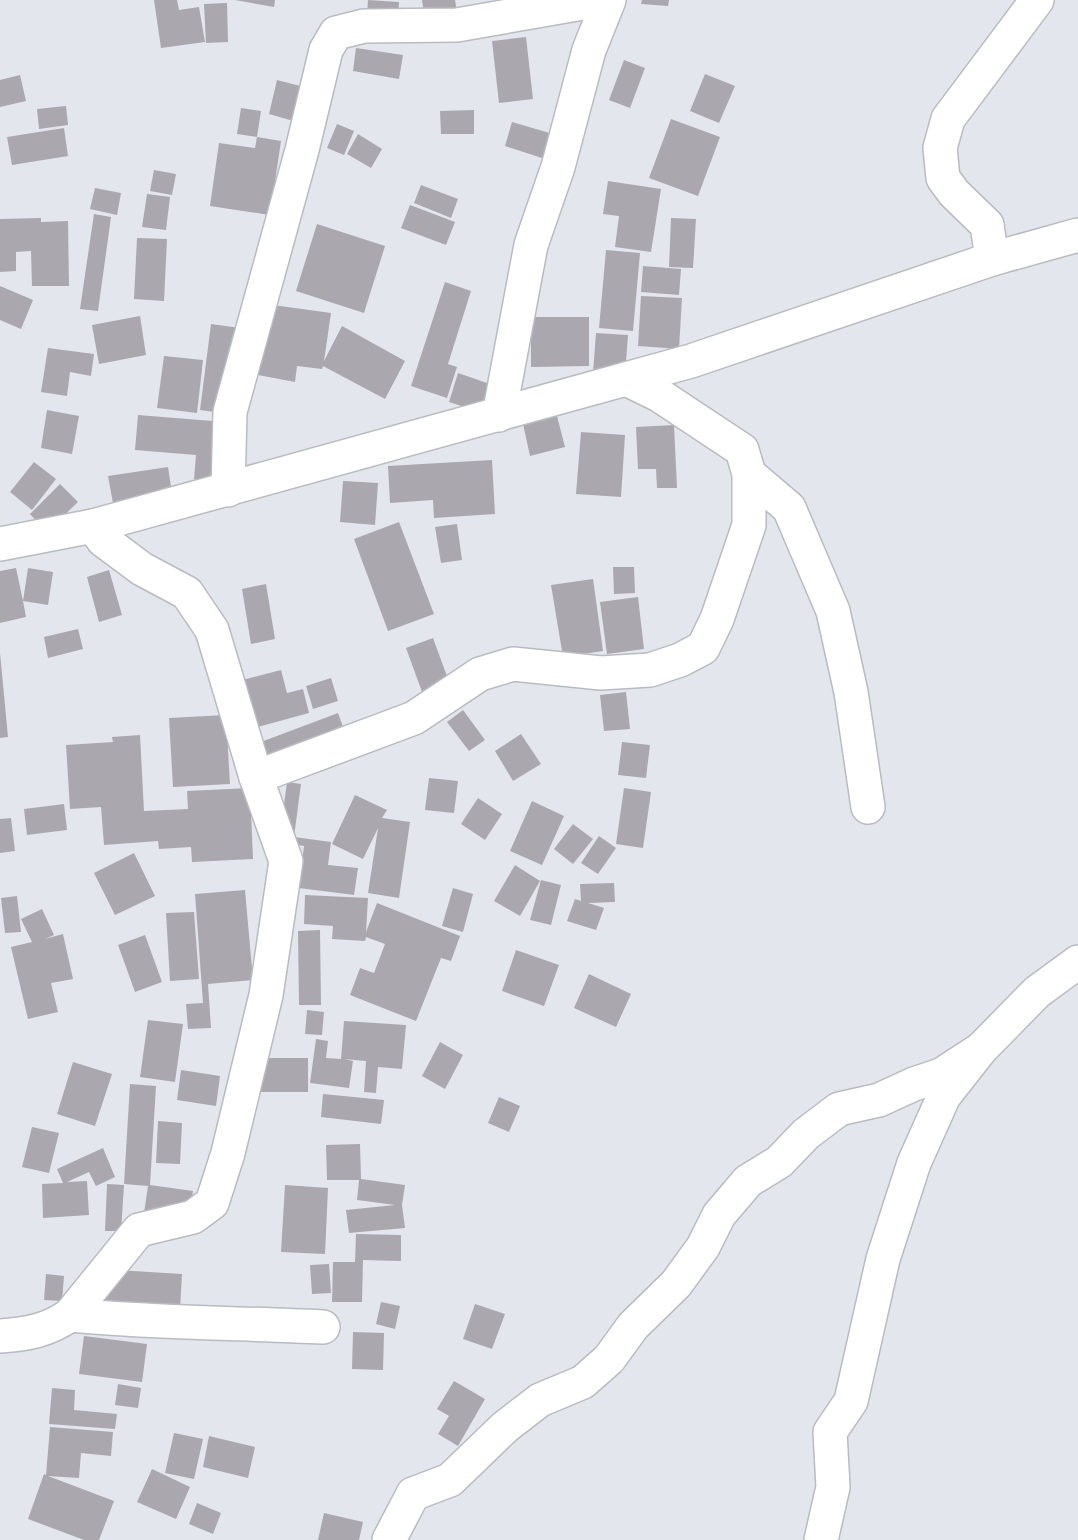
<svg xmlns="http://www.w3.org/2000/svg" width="1078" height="1540" viewBox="0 0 1078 1540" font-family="'Fira Sans Condensed',sans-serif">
	<rect width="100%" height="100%" fill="#e4e6ee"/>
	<!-- building -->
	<g fill="#aaa7af">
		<path d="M 154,0 L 177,0 L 179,10 L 199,7 L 205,42 L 161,48 Z"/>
		<path d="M 235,0 L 275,0 L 274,7 Z"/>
		<path d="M 368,0 L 399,2 L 397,34 L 366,31 Z"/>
		<path d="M 422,0 L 455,0 L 458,19 L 426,25 Z"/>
		<path d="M 642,0 L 669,0 L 668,6 L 641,4 Z"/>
		<path d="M 227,3 L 228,42 L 206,43 L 204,4 Z"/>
		<path d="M 526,37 L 533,99 L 499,103 L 492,41 Z"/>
		<path d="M 356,48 L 403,55 L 399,79 L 353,71 Z"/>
		<path d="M 624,60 L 645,68 L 630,108 L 609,100 Z"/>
		<path d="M 705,74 L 735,86 L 719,123 L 690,111 Z"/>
		<path d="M 20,75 L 26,101 L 0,107 L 0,80 Z"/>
		<path d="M 277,80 L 312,89 L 304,124 L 269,114 Z"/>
		<path d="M 66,106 L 68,125 L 39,129 L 37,109 Z"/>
		<path d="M 241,108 L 261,111 L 257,137 L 281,141 L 270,215 L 210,206 L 219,143 L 255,148 L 257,137 L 237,134 Z"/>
		<path d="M 474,110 L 474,134 L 441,134 L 440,111 Z"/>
		<path d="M 671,119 L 720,137 L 698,196 L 649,178 Z"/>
		<path d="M 512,122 L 553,134 L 545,159 L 505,146 Z"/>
		<path d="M 337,124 L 354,131 L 344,155 L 327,148 Z"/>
		<path d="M 64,128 L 68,156 L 12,165 L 7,137 Z"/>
		<path d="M 358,134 L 382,149 L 371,168 L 347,154 Z"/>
		<path d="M 154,170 L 176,174 L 172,195 L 150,191 Z"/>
		<path d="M 608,181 L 661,189 L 651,252 L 615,247 L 619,216 L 603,214 Z"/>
		<path d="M 421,185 L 458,199 L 451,218 L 414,203 Z"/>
		<path d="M 95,188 L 121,193 L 117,215 L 90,209 Z"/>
		<path d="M 147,194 L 170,197 L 166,230 L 142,227 Z"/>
		<path d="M 410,205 L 455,222 L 446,245 L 401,228 Z"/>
		<path d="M 94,214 L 111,217 L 98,311 L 80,309 Z"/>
		<path d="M 41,218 L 41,222 L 68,221 L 69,286 L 32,286 L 31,251 L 16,252 L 16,271 L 0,272 L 0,219 Z"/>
		<path d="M 671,218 L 696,219 L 693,268 L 669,267 Z"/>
		<path d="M 317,224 L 385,246 L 364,313 L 296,291 Z"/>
		<path d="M 137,238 L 167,239 L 164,301 L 134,299 Z"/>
		<path d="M 606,250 L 640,253 L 633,331 L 599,328 Z"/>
		<path d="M 643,266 L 681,269 L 679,295 L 641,292 Z"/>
		<path d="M 445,282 L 471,291 L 448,364 L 457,367 L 447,398 L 411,386 Z"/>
		<path d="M 0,286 L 33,300 L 21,329 L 0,320 Z"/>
		<path d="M 641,296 L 682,298 L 679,349 L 638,346 Z"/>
		<path d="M 273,305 L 331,313 L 324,361 L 342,326 L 405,361 L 385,399 L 323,366 L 322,369 L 297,366 L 295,382 L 258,375 Z"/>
		<path d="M 140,316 L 146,355 L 99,364 L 92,325 Z"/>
		<path d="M 531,317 L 589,317 L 589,366 L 531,367 Z"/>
		<path d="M 211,324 L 240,328 L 229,414 L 200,410 Z"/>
		<path d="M 596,333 L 628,335 L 625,375 L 593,373 Z"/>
		<path d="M 48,348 L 94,354 L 91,376 L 70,372 L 67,396 L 41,392 Z"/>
		<path d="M 164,356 L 203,360 L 197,413 L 157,408 Z"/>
		<path d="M 458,373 L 490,384 L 480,412 L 449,402 Z"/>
		<path d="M 47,410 L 79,416 L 72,454 L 41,448 Z"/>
		<path d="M 138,415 L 225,422 L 219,481 L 194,479 L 196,455 L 135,450 Z"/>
		<path d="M 557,416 L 565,447 L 530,456 L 523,424 Z"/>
		<path d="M 674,425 L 677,488 L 657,488 L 656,469 L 638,469 L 636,427 Z"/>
		<path d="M 581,432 L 625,435 L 621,497 L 576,494 Z"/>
		<path d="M 492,460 L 495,514 L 434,518 L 433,500 L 390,503 L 388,466 Z"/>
		<path d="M 34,462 L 56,479 L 32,510 L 10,492 Z"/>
		<path d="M 168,467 L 174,506 L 115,514 L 108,476 Z"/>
		<path d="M 343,481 L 378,483 L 375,525 L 340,522 Z"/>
		<path d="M 60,484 L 78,502 L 47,532 L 30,514 Z"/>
		<path d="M 399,522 L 434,614 L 388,631 L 354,539 Z"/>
		<path d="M 457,524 L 462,560 L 441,563 L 435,527 Z"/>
		<path d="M 613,567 L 634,567 L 635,593 L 614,594 Z"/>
		<path d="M 16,568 L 23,601 L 28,568 L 53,572 L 48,605 L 23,601 L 26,617 L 0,623 L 0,571 Z"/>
		<path d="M 109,570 L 122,615 L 99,622 L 87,577 Z"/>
		<path d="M 593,579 L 603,651 L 563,657 L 551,585 Z"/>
		<path d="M 266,584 L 275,639 L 251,644 L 242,589 Z"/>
		<path d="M 638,597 L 644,649 L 607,654 L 600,602 Z"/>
		<path d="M 78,629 L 83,649 L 48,658 L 44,637 Z"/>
		<path d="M 433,638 L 452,690 L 425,700 L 406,648 Z"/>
		<path d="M 0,653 L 8,737 L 0,738 Z"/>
		<path d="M 281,670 L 287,693 L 303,689 L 309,713 L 250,729 L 238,681 Z"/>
		<path d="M 331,678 L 338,701 L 313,709 L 306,686 Z"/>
		<path d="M 626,692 L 630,729 L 604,731 L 600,695 Z"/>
		<path d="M 463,710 L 485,740 L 469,751 L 447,722 Z"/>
		<path d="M 338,713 L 347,738 L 271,767 L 261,742 Z"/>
		<path d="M 226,715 L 230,784 L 173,787 L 169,718 Z"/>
		<path d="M 521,734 L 541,764 L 513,781 L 495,751 Z"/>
		<path d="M 140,735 L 144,811 L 188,809 L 187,791 L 250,788 L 253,859 L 192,862 L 191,847 L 159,849 L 158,841 L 104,845 L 101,807 L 70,809 L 66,745 L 113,742 L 112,737 Z"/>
		<path d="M 622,742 L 650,745 L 646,778 L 618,775 Z"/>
		<path d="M 429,778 L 458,781 L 454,813 L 425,810 Z"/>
		<path d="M 287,782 L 301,784 L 294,837 L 331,842 L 328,865 L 358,868 L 354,895 L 299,888 L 304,846 L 279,842 Z"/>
		<path d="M 624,788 L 651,792 L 643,848 L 616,844 Z"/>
		<path d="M 355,795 L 387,810 L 382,818 L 410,822 L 399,898 L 368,893 L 378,828 L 363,859 L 332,844 Z"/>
		<path d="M 478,798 L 502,814 L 485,840 L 461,824 Z"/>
		<path d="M 532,801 L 564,816 L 542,865 L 510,851 Z"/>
		<path d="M 64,804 L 67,830 L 27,835 L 24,809 Z"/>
		<path d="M 11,818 L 15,851 L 0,853 L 0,819 Z"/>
		<path d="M 573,824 L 593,839 L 573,864 L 554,849 Z"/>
		<path d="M 599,836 L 616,848 L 598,874 L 581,863 Z"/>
		<path d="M 134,853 L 155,896 L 115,915 L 94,873 Z"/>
		<path d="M 515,865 L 540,881 L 520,916 L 494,901 Z"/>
		<path d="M 541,880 L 561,885 L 551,925 L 530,920 Z"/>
		<path d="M 614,883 L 615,902 L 588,903 L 604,908 L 596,930 L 567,921 L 575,899 L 581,901 L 580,884 Z"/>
		<path d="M 453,888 L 473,894 L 463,932 L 442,926 Z"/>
		<path d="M 245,890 L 253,980 L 208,984 L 211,1028 L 188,1029 L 186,1004 L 203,1003 L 195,894 Z"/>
		<path d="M 305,895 L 368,898 L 366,932 L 377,903 L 460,936 L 451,961 L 441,958 L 416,1021 L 350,995 L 360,968 L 374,973 L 385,944 L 366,937 L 365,941 L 332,939 L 333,926 L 304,924 Z"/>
		<path d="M 17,896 L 21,932 L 5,933 L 1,898 Z"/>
		<path d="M 42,909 L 54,935 L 45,939 L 63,934 L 73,979 L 51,983 L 58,1012 L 28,1019 L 11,947 L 32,942 L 21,919 Z"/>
		<path d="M 194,912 L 199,979 L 170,981 L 166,913 Z"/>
		<path d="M 320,930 L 321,1005 L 299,1005 L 298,931 Z"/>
		<path d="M 145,935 L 162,982 L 135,992 L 118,945 Z"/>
		<path d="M 516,950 L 559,965 L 544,1006 L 502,991 Z"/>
		<path d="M 589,974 L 631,994 L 616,1027 L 574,1008 Z"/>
		<path d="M 307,1010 L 324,1012 L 322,1035 L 305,1034 Z"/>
		<path d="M 148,1020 L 183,1024 L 175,1082 L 140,1077 Z"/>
		<path d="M 344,1021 L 406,1025 L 402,1069 L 378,1067 L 376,1093 L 364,1092 L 366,1061 L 344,1059 L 353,1061 L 349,1088 L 310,1083 L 316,1039 L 328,1041 L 326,1058 L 341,1059 Z"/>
		<path d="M 440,1042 L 463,1055 L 445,1089 L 422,1076 Z"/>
		<rect x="258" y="1058" width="50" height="34"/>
		<path d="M 73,1062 L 112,1074 L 95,1126 L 57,1114 Z"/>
		<path d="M 181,1070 L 220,1076 L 216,1106 L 177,1100 Z"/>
		<path d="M 130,1084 L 156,1086 L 150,1185 L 193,1191 L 188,1227 L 143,1220 L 148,1186 L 124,1184 Z"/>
		<path d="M 323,1094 L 384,1100 L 381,1124 L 321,1117 Z"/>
		<path d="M 499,1097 L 520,1106 L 509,1132 L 488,1123 Z"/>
		<path d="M 158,1121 L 182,1123 L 180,1164 L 156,1163 Z"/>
		<path d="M 32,1127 L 59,1133 L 49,1173 L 22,1167 Z"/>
		<path d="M 360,1144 L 361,1179 L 405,1185 L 402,1205 L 405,1228 L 349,1233 L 346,1210 L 395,1205 L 357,1200 L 359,1180 L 327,1180 L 326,1145 Z"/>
		<path d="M 103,1148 L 115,1177 L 96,1186 L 89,1172 L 67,1182 L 87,1181 L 89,1215 L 43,1218 L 42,1184 L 63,1183 L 57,1169 Z"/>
		<path d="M 107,1184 L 124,1185 L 121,1231 L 105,1231 Z"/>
		<path d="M 285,1185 L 328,1188 L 325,1254 L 281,1252 Z"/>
		<path d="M 356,1234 L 401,1235 L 401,1261 L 363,1260 L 362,1302 L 332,1302 L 333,1262 L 355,1262 Z"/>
		<path d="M 329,1264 L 331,1293 L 312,1294 L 310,1265 Z"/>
		<path d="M 100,1269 L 182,1274 L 180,1310 L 97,1304 Z"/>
		<path d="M 46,1274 L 64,1276 L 62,1301 L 44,1300 Z"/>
		<path d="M 381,1302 L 400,1306 L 395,1329 L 376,1324 Z"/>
		<path d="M 475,1304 L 505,1314 L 492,1349 L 463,1339 Z"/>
		<path d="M 353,1332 L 384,1333 L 383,1370 L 352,1369 Z"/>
		<path d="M 84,1336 L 147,1344 L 142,1382 L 79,1374 Z"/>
		<path d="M 454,1381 L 485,1399 L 458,1446 L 438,1434 L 449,1416 L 437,1409 Z"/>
		<path d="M 118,1384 L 141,1388 L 138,1408 L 115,1405 Z"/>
		<path d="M 52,1388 L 75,1390 L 74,1410 L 117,1414 L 115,1429 L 49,1424 Z"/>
		<path d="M 50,1427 L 113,1432 L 111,1456 L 81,1453 L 79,1478 L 48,1476 L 114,1501 L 99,1540 L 84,1540 L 28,1519 L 44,1474 L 46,1475 Z"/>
		<path d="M 174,1433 L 203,1439 L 194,1479 L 165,1473 Z"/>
		<path d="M 209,1436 L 255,1447 L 248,1478 L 203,1467 Z"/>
		<path d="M 152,1469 L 190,1487 L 176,1519 L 137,1502 Z"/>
		<path d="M 197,1503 L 221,1513 L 213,1534 L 189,1524 Z"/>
		<path d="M 324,1513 L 363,1522 L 359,1540 L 318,1540 Z"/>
	</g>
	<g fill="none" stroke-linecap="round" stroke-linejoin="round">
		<defs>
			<g id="minor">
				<path d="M 992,259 L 987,225 L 954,193 L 943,178 L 940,148 L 948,119 L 1037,0"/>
				<path d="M 499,415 L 531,245 L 558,167 L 589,50 L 609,0"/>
				<path d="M 749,474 L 789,508 L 833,611 L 851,692 L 868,807"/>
				<path d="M 228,490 L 230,412 L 302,150 L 326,50 L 336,33 L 364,26 L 457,25 L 600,0"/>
				<path d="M 0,544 L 93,526 L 691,361 L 992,259 L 1078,235"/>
				<path d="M 256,777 L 414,718 L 480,674 L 513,664 L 601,673 L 650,670 L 680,660 L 703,648 L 717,619 L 749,525 L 749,474 L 742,450 L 659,395 L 626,379"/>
				<path d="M 70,1315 C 154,1323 239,1323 323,1327"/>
				<path d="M 0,1336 C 27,1334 47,1331 70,1315 L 139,1230 L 193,1217 L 212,1203 L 228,1153 L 266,995 L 286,861 L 256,777 L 212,630 L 187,593 L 142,569 L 103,540 L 93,526"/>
				<path d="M 389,1540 L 413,1494 L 450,1480 L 505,1427 L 540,1400 L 583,1382 L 609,1359 L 633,1326 L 676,1284 L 703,1247 L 719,1215 L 748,1181 L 779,1162 L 806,1134 L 839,1109 L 879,1100 L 914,1084 L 941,1075 L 981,1049"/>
				<path d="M 821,1540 L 833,1487 L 830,1432 L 851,1401 L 883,1259 L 914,1163 L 944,1096 L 981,1049 L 1037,992 L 1078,962"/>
			</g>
		</defs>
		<!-- minor casing -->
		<use href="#minor" stroke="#b9bbc3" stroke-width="36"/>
		<!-- minor -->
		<use href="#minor" stroke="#fff" stroke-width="33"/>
	</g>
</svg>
